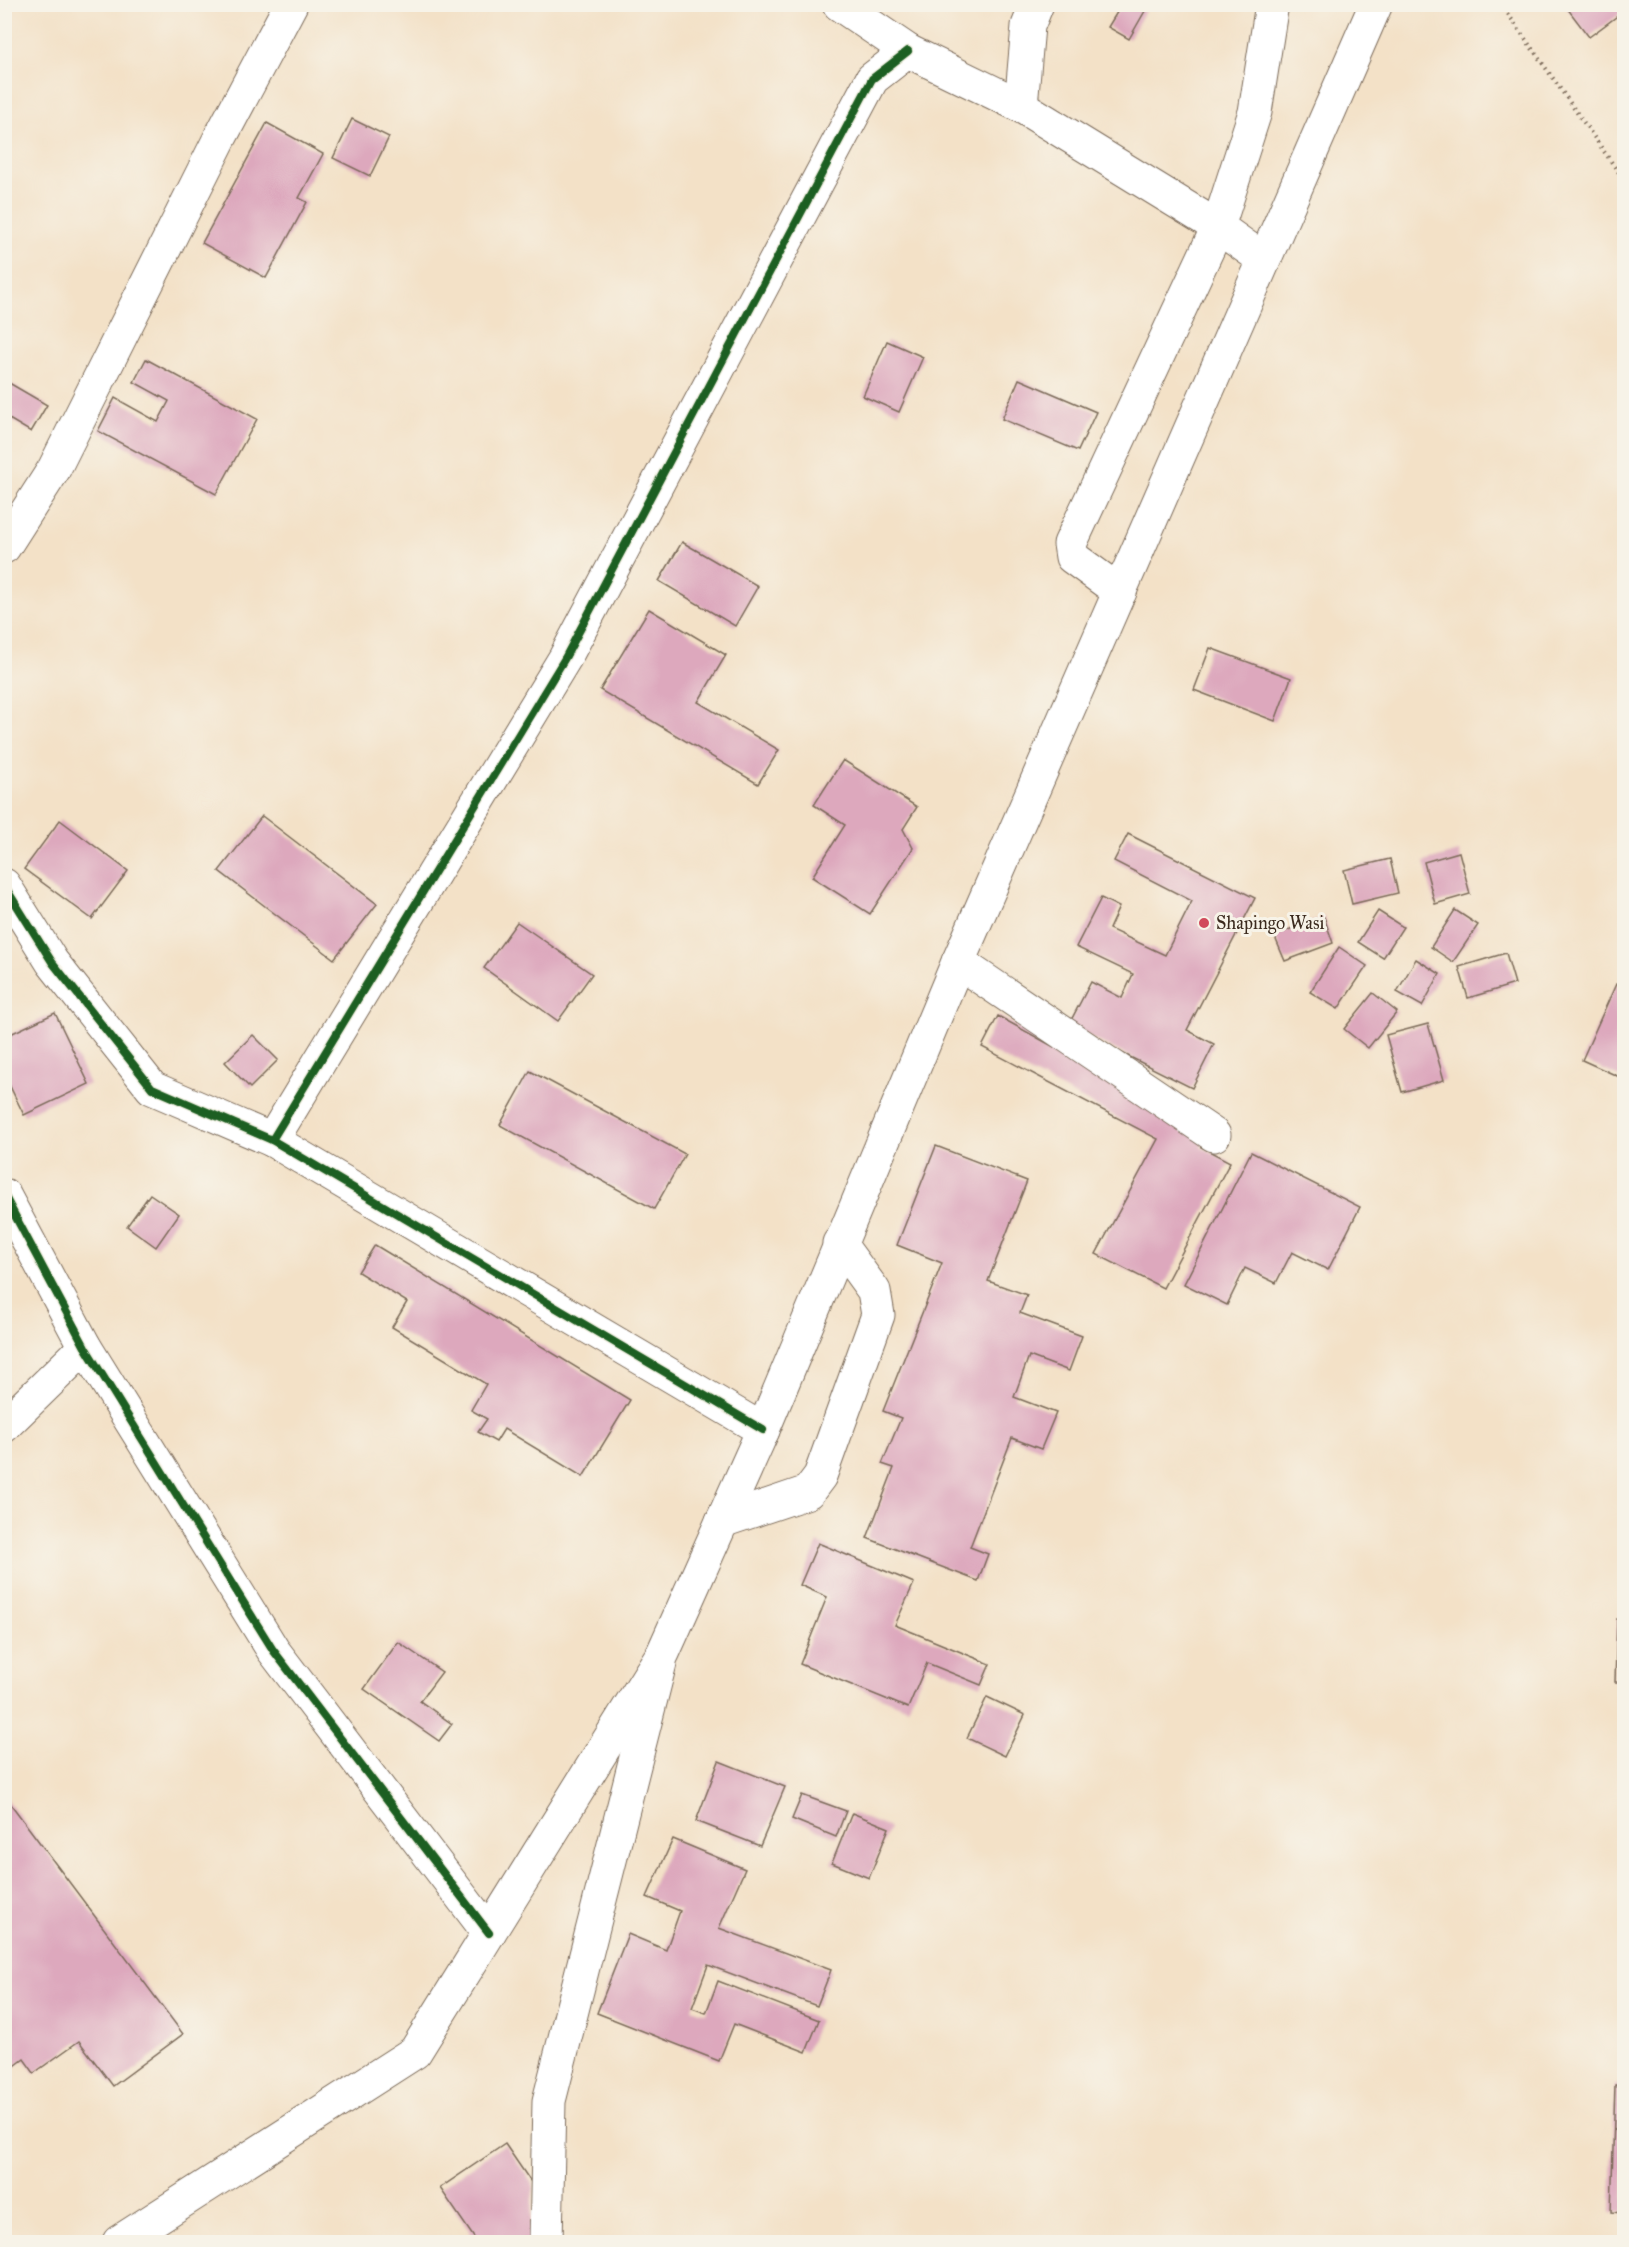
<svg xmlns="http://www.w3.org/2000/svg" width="1629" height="2247" viewBox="0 0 1629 2247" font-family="'IM FELL Great Primer',serif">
	<rect width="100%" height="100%" fill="#f7f3e8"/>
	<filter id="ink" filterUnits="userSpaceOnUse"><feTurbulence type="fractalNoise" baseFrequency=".0167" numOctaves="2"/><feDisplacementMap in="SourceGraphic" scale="12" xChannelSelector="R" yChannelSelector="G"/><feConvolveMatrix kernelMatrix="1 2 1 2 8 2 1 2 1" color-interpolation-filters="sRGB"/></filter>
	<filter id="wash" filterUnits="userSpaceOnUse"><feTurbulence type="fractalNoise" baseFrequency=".008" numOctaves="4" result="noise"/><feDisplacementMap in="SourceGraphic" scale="24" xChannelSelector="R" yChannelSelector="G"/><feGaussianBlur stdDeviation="1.35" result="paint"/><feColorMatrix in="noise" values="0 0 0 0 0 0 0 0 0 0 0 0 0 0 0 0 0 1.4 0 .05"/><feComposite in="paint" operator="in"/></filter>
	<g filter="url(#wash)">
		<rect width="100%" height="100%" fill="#f3e1c7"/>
		<g id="blocks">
			<!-- building -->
			<g fill="#dda8bd">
				<path d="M 1122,4 L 1149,4 L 1129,39 L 1108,27 Z"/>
				<path d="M 1564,4 L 1624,4 L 1624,11 L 1589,37 Z"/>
				<path d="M 352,119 L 389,137 L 370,176 L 333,158 Z"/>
				<path d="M 267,123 L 323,154 L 299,198 L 307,202 L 266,278 L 202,243 Z"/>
				<path d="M 887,341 L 923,357 L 899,412 L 863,396 Z"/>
				<path d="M 146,359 L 257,419 L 216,494 L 98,431 L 115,398 L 158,422 L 169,401 L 134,382 Z"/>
				<path d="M 1019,379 L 1096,412 L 1078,451 L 1002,419 Z"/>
				<path d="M 4,380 L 47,405 L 31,432 L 4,416 Z"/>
				<path d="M 682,542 L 758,586 L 735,626 L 659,581 Z"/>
				<path d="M 649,609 L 726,655 L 698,702 L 779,750 L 758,784 L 600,690 Z"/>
				<path d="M 1210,648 L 1291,678 L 1275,721 L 1194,690 Z"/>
				<path d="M 843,760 L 917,807 L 903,829 L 913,848 L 870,914 L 812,877 L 845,825 L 814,805 Z"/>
				<path d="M 262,816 L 377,904 L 334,959 L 219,871 Z"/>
				<path d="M 60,820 L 128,871 L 92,919 L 24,869 Z"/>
				<path d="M 1128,834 L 1255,898 L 1187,1030 L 1214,1044 L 1192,1088 L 1068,1026 L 1091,982 L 1122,998 L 1133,974 L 1076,947 L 1101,898 L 1119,907 L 1109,929 L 1165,955 L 1192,901 L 1114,861 Z"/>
				<path d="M 1459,852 L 1470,894 L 1435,904 L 1424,862 Z"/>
				<path d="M 1390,859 L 1398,893 L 1352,904 L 1344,870 Z"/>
				<path d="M 1455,910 L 1478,925 L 1453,962 L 1431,947 Z"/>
				<path d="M 1378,911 L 1403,927 L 1383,958 L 1358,942 Z"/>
				<path d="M 1324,917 L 1333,943 L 1285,961 L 1274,935 Z"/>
				<path d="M 517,922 L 592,974 L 558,1021 L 484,968 Z"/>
				<path d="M 1339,947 L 1367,966 L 1338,1009 L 1310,992 Z"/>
				<path d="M 1506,953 L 1515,984 L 1468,998 L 1459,967 Z"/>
				<path d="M 1416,959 L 1440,974 L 1422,1006 L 1397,992 Z"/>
				<path d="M 1616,984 L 1624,988 L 1624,1079 L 1582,1060 Z"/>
				<path d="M 1373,993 L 1397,1012 L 1368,1048 L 1344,1029 Z"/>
				<path d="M 55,1013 L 89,1084 L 24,1115 L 4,1074 L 4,1037 Z"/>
				<path d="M 998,1016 L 1208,1132 L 1201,1147 L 1230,1162 L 1163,1288 L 1096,1254 L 1158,1139 L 982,1047 Z"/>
				<path d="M 1428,1024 L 1444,1080 L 1402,1092 L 1386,1035 Z"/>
				<path d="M 253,1035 L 278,1060 L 250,1088 L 225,1062 Z"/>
				<path d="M 530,1071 L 685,1154 L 654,1209 L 500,1125 Z"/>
				<path d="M 936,1146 L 1027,1181 L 988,1281 L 1027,1295 L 1020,1313 L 1082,1336 L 1069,1371 L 1029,1356 L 1014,1397 L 1056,1413 L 1041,1449 L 1012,1438 L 970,1547 L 988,1554 L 978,1581 L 867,1538 L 894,1468 L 882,1464 L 901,1418 L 883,1411 L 942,1263 L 897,1245 Z"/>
				<path d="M 1251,1152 L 1360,1207 L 1328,1270 L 1292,1252 L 1276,1283 L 1245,1268 L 1227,1305 L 1184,1284 Z"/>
				<path d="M 150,1194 L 179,1214 L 156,1247 L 127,1226 Z"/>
				<path d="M 375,1245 L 630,1400 L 583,1477 L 504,1429 L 496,1442 L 478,1432 L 487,1419 L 471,1410 L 486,1384 L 392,1327 L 407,1302 L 358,1272 Z"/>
				<path d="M 818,1543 L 914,1583 L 895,1625 L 990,1664 L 981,1685 L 927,1663 L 908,1708 L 800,1664 L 827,1597 L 800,1585 Z"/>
				<path d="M 1617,1619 L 1624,1619 L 1624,1682 L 1615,1682 Z"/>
				<path d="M 398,1642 L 442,1672 L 420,1701 L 452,1724 L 439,1741 L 364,1689 Z"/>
				<path d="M 987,1697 L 1025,1715 L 1005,1756 L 967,1738 Z"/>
				<path d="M 719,1761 L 785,1787 L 760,1846 L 696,1821 Z"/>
				<path d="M 4,1795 L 183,2034 L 113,2086 L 79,2041 L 34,2073 L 24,2059 L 4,2074 Z"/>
				<path d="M 802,1795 L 846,1811 L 836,1837 L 792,1819 Z"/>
				<path d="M 852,1813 L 889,1828 L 869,1878 L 832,1863 Z"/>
				<path d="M 673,1839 L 745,1869 L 719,1928 L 831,1970 L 817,2006 L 708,1965 L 692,2008 L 706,2013 L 718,1981 L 819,2020 L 806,2052 L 734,2024 L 719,2061 L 597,2013 L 628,1934 L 666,1950 L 680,1911 L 647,1897 Z"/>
				<path d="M 1615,2085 L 1624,2085 L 1624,2213 L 1611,2212 Z"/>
				<path d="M 505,2144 L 533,2185 L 530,2242 L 477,2242 L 440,2188 Z"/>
			</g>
		</g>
	</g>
	<g filter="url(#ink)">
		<use href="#blocks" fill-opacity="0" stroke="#7b6a59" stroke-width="1.5"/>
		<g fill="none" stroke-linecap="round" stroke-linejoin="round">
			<defs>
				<g id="minor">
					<path d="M 839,4 L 908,51 L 1021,106 L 1218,227 L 1070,544 L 1072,557 L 1120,592"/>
					<path d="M 1021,106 L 1028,26 L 1037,4"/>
					<path d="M 1263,259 L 1218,227 L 1255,112 L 1272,4"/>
					<path d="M 4,547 L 54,469 L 221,136 L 291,4"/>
					<path d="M 4,885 L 52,962 L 152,1088 L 272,1140 L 763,1430"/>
					<path d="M 958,962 L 1214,1135"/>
					<path d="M 272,1140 L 565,658 L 872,79 L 908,51"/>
					<path d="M 4,1195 L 85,1347 L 273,1650 L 489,1933"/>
					<path d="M 4,1426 L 85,1347"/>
					<path d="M 722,1521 L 808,1492 L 820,1476 L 878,1315 L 874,1291 L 839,1243"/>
					<path d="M 546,2242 L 549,2101 L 660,1663"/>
				</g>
				<path id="highway" d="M 119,2242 L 415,2052 L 663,1653 L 763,1430 L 958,962 L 1376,4"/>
			</defs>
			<!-- minor casing -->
			<use href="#minor" stroke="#7b6a59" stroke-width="35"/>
			<!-- highway casing -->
			<use href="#highway" stroke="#7b6a59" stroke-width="35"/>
			<!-- path -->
			<path stroke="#7b6a59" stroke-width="4" stroke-dasharray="1.5 4.5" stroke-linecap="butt" d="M 1501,4 L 1624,180"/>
			<!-- minor -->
			<use href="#minor" stroke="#fff" stroke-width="33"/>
			<!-- highway -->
			<use href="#highway" stroke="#fff" stroke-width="33"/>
			<defs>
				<g id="cycleway">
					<path d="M 4,885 L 52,962 L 152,1088 L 272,1140 L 763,1430"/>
					<path d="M 272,1140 L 565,658 L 872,79 L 908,51"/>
					<path d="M 4,1195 L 85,1347 L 273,1650 L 489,1933"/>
				</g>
			</defs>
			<!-- cycleway casing -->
			<use href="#cycleway" stroke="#f7f3e8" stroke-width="11"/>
			<!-- cycleway -->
			<use href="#cycleway" stroke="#1b5e20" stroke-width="8"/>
		</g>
	</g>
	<!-- markers -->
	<circle fill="#d1495b" stroke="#f7f3e8" stroke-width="2" cx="1204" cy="923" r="6"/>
	<g text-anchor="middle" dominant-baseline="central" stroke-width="6" stroke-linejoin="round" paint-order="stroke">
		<!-- poi labels -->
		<g font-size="18" fill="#3b2a1e" stroke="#f7f3e8" text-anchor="start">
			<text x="1216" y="923">Shapingo Wasi</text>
		</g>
	</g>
	<!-- margin -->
	<rect width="1629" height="2247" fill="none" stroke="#f7f3e8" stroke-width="24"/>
</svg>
